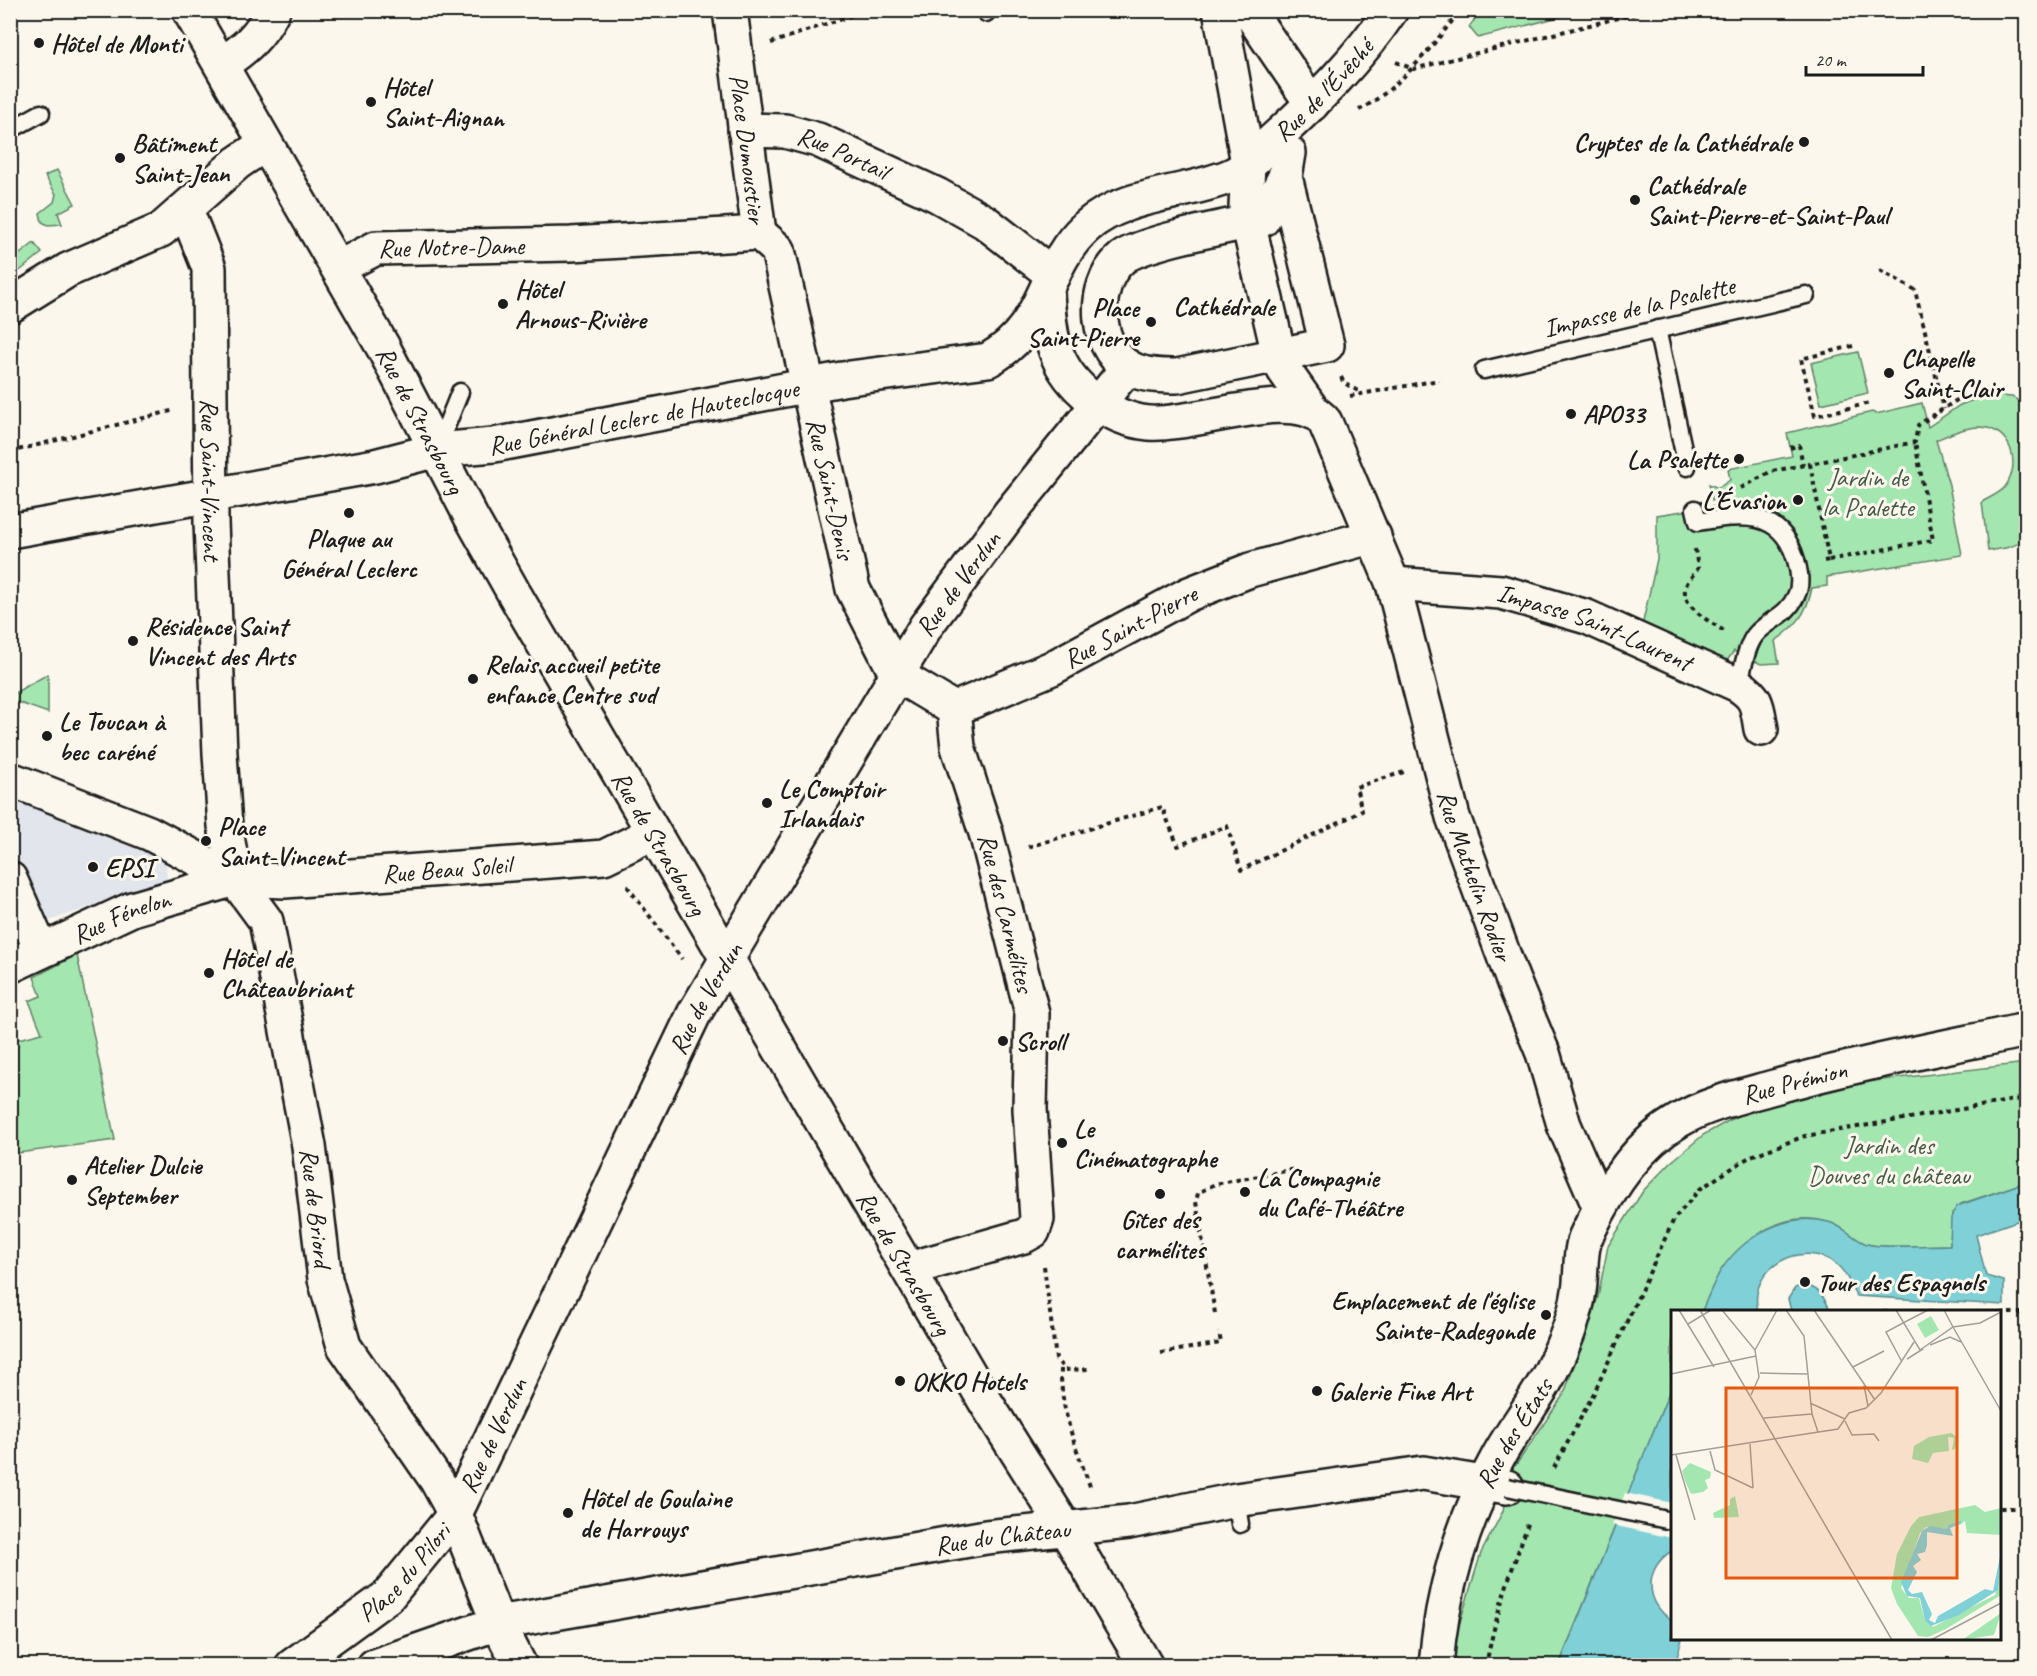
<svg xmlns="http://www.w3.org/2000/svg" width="2037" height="1676" viewBox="0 0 2037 1676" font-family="Caveat,sans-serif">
	<rect width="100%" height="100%" fill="#fbf7ec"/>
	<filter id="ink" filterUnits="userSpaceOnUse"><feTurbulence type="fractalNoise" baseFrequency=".0167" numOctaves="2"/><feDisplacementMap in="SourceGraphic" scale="12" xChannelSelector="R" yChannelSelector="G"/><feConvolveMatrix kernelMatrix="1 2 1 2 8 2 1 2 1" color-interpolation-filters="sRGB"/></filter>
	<g filter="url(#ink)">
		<!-- built -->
		<path fill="#e2e6ec" d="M 10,798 L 166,860 L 167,881 L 43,923 L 11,846 Z"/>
		<!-- green -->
		<g fill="#a4e6b0" stroke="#608166" stroke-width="1.5">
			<path d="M 1481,11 L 1481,10 L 1582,11 L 1478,38 L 1469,27 Z"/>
			<path d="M 57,170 L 75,204 L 58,213 L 62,224 L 48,225 L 42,222 L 40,213 L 54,202 L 56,194 L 45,176 Z"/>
			<path d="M 34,243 L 42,253 L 11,278 L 11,261 Z"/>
			<path d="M 1858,352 L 1868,393 L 1821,404 L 1811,363 Z"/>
			<path d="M 1986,395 L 2012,397 L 2026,405 L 2026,539 C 2015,547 2002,549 1988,551 L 1982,502 C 1990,497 1999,494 2005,487 C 2022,464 2011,428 1980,427 C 1965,427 1950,434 1936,440 L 1949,485 L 1962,555 L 1827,577 L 1827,586 L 1812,588 C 1807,613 1796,627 1775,641 L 1779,663 L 1761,664 L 1734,651 L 1726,662 L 1642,626 L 1657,559 L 1657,515 L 1716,506 L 1716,500 L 1712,500 L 1709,484 L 1718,488 L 1730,480 L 1728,469 L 1792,456 L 1787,433 L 1872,412 L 1876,414 L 1922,403 L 1928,427 L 1960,405 Z"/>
			<path d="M 48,674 L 48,713 L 11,700 L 11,695 Z"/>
			<path d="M 77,955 L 115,1140 L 11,1154 L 11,1041 L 42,1033 L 29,1001 L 41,996 L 34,977 Z"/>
			<path d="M 2026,1063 L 2026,1182 L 1961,1204 L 1952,1213 L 1950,1245 C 1931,1245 1883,1249 1867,1244 C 1856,1242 1844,1226 1828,1222 C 1766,1205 1722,1261 1702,1311 L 1672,1312 L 1672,1385 L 1559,1665 L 1451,1666 L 1457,1632 L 1481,1553 L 1503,1511 L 1510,1468 L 1516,1465 L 1564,1394 L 1598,1297 L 1608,1246 L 1643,1191 L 1670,1163 L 1703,1135 L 1737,1116 L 1840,1085 Z"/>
		</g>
		<!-- water -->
		<g fill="#80d1d7" stroke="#58898c" stroke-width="1.5">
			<path d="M 2026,1182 L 2026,1218 L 1976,1235 L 1986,1276 L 2004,1281 L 2004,1305 L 1856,1296 C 1851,1285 1846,1272 1836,1264 C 1802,1238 1747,1268 1758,1311 L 1702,1311 C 1708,1297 1713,1283 1721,1270 C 1744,1236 1787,1211 1828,1222 C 1844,1226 1856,1241 1867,1244 C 1881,1249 1932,1245 1950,1245 L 1951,1218 L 1957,1206 Z"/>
			<path d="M 1802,1285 C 1820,1287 1823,1297 1831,1311 L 1791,1311 L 1788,1299 L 1795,1288 Z"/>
			<path d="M 1672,1385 L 1672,1551 C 1644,1567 1644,1603 1672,1620 L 1672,1638 L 1682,1639 L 1675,1665 L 1559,1666 Z"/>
		</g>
		<!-- pier -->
		<path fill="#fbf7ec" d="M 1625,1493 L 1672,1503 L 1672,1538 L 1612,1525 Z"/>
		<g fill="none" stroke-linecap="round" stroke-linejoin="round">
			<defs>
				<g id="lane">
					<path d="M 985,10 L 986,13"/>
					<path d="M 10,130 L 41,113"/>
					<path d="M 1657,329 L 1687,467"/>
					<path d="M 1484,370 L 1806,295"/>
					<path d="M 437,449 L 460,392"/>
					<path d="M 1695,509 L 1698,522 C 1740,515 1781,508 1796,560 C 1799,571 1802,585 1796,596 C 1787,616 1770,619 1757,633 C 1746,644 1743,670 1738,685"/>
					<path d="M 1236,1500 L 1240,1524"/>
				</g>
				<g id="street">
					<path id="s1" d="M 730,10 L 759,233"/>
					<path d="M 1220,10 L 1248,163 L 1246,207 L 1248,222 L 1279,355 L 1284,370 L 1313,411"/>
					<path d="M 1248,10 L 1312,104"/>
					<path d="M 222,64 C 245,49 260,36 273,10"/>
					<path id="s2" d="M 745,130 L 785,131 L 818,140 L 937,195 L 985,222 L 1053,275"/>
					<path d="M 1285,177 L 1327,345 L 1177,376 C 1163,376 1149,376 1136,371 C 1094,355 1089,286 1122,258 C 1142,242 1234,225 1263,219 L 1285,177 L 1289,153"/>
					<path id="s3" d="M 186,210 L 209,268 L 211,522 L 220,754 L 225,826 L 235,879 L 266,921 L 309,1146 L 325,1279 L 344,1346 L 437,1481 L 455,1514 L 498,1623 L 374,1666"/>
					<path id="s4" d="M 759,233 L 778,250 L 853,589 L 897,675"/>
					<path id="s5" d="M 338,268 L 376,248 L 571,244 L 759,233"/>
					<path id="s6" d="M 1047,293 C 1050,338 1053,368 1091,398 C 1108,412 1127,421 1149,423 C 1193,427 1297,384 1325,422 L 1393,584 L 1453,817 L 1512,978 L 1543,1053 L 1564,1125 L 1600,1208"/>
					<path d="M 10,306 L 68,270 L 161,230 L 237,163 L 265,144"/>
					<path id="s7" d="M 10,531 L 375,466 L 437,450 L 494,445 L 842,379 L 988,360 C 1049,326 1041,268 1086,227 C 1124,193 1185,195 1230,176 C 1246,170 1260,153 1272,141 C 1317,100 1357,61 1391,10"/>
					<path id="s8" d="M 1393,584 L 1501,592 L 1587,617 L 1738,685 C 1758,698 1757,706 1761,729"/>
					<path d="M 897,675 L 954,709"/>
					<path id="s9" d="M 954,709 L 1052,668 L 1189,594 L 1250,570 L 1374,536"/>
					<path d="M 10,779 L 149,833 L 235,879"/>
					<path d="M 10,879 L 41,950"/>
					<path id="s10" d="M 10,966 L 132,909 L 235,879 L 285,881 L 604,857 L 653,833"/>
					<path d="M 909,1269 L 1024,1236 L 1033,1231 L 1037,1219 L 1030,1109 L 1032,1013 L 986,833 L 958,747 L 954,709"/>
					<path id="s11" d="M 292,1666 L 388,1596 L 455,1514 L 694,1014 L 926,626 L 1010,513 L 1128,367"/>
					<path id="s12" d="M 520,1666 L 498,1623 L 986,1537 L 1129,1522 L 1236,1500 L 1423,1473 L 1507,1487"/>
					<path id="s13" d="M 1436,1666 C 1441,1593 1463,1520 1498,1457 C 1514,1428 1535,1402 1550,1373 C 1563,1347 1575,1320 1579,1291 C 1582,1274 1579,1249 1587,1234 C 1607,1192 1636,1145 1678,1121 C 1706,1104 1742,1096 1774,1087 C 1857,1064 1942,1048 2026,1030"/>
				</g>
				<g id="secondary">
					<path id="s14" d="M 189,10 L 383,347 L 471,517 L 515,595 L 985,1401 L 1065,1528 L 1146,1666"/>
				</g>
			</defs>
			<!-- lane casing -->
			<use href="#lane" stroke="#1c1c1c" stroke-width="21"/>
			<!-- street casing -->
			<use href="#street" stroke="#1c1c1c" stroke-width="38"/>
			<!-- secondary casing -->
			<use href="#secondary" stroke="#1c1c1c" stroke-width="38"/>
			<!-- path -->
			<g stroke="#1c1c1c" stroke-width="4" stroke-dasharray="4.5 4.5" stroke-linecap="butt">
				<path d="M 771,43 L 867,10"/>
				<path d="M 1396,62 L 1413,69 L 1650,10"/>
				<path d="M 1359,110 C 1402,87 1430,48 1461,10"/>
				<path d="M 1880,270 L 1915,290 L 1944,409"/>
				<path d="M 1853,346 L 1801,359 L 1815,416 L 1870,403"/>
				<path d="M 1341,377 L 1344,383 L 1360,392"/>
				<path d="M 1350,396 L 1439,380"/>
				<path d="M 1790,448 L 1799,445 L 1803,465"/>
				<path d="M 10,452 L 175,410"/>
				<path d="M 1741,488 L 1772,471 L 1810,464"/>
				<path d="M 1695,549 L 1698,568 C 1694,575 1687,580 1685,589 C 1682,607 1712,623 1724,631"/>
				<path d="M 1829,560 L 1933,540 L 1915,442"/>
				<path d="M 1824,561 L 1829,560 L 1810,464 L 1915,442 L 1918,425 L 1960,398"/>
				<path d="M 1028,847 L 1162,807 L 1178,846 L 1227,826 L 1241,870 L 1362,811 L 1356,787 L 1404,772"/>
				<path d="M 627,886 L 682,959"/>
				<path d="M 1044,1266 L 1056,1359 L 1065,1370 L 1088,1369"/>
				<path d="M 1874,1312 L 1962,1312"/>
				<path d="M 1215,1313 L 1196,1202 L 1198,1193 L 1215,1184 L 1296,1169"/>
				<path d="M 2000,1313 L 2026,1313"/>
				<path d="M 1161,1353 L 1221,1343 L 1219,1332"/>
				<path d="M 1061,1369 C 1060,1411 1077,1450 1091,1489"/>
				<path d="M 1554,1468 L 1594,1393 L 1674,1219 L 1700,1189 L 1751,1156 L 1805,1136 L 2026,1098"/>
				<path d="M 2000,1508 L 2026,1508"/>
				<path d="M 1486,1666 C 1495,1615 1512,1569 1529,1521"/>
			</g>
			<!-- lane -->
			<use href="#lane" stroke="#fbf7ec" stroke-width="16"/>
			<!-- street -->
			<use href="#street" stroke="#fbf7ec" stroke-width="33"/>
			<!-- secondary -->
			<use href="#secondary" stroke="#fbf7ec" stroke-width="33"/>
			<defs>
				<path id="lane-bridge" d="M 1507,1487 L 1672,1521"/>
			</defs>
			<!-- lane-bridge casing -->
			<use href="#lane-bridge" stroke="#1c1c1c" stroke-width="21" stroke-linecap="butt"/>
			<!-- lane-bridge -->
			<use href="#lane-bridge" stroke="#fbf7ec" stroke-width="16"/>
		</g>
	</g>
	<!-- markers -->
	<g fill="#1c1c1c" stroke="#fbf7ec" stroke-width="2">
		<circle cx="39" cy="43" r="6"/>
		<circle cx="371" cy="102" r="6"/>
		<circle cx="1804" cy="142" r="6"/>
		<circle cx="120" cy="158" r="6"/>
		<circle cx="1635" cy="200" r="6"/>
		<circle cx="503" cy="304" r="6"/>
		<circle cx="1151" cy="322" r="6"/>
		<circle cx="1889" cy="373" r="6"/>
		<circle cx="1571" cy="414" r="6"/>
		<circle cx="1739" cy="459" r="6"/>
		<circle cx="1798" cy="500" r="6"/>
		<circle cx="349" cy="513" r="6"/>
		<circle cx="133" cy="641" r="6"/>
		<circle cx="473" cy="679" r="6"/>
		<circle cx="47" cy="736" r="6"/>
		<circle cx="767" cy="803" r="6"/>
		<circle cx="206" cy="841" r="6"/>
		<circle cx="93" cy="867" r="6"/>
		<circle cx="209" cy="973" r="6"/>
		<circle cx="1003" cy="1041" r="6"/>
		<circle cx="1062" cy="1143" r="6"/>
		<circle cx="72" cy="1180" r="6"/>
		<circle cx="1245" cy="1192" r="6"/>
		<circle cx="1160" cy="1194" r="6"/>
		<circle cx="1805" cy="1282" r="6"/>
		<circle cx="1546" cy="1315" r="6"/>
		<circle cx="900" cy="1381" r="6"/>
		<circle cx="1317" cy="1391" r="6"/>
		<circle cx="568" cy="1513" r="6"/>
	</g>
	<g text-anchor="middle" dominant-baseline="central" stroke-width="6" stroke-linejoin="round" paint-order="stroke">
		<!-- poi labels -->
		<g font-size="26" font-weight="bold" fill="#1c1c1c" stroke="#fbf7ec" text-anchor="start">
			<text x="51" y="43">Hôtel de Monti</text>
			<text x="383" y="87">Hôtel<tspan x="383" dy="30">Saint-Aignan</tspan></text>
			<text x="1792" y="142" text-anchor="end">Cryptes de la Cathédrale</text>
			<text x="132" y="143">Bâtiment<tspan x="132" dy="30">Saint-Jean</tspan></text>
			<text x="1647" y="185">Cathédrale<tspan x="1647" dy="30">Saint-Pierre-et-Saint-Paul</tspan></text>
			<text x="515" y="289">Hôtel<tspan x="515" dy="30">Arnous-Rivière</tspan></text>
			<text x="1139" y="307" text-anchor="end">Place<tspan x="1139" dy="30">Saint-Pierre</tspan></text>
			<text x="1901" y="358">Chapelle<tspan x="1901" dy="30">Saint-Clair</tspan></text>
			<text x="1583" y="414">APO33</text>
			<text x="1727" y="459" text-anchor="end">La Psalette</text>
			<text x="1786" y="500" text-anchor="end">L’Évasion</text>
			<text x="349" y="538" text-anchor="middle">Plaque au<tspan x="349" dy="30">Général Leclerc</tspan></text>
			<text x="145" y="626">Résidence Saint<tspan x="145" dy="30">Vincent des Arts</tspan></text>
			<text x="485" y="664">Relais accueil petite<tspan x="485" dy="30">enfance Centre sud</tspan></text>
			<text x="59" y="721">Le Toucan à<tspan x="59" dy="30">bec caréné</tspan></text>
			<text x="779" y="788">Le Comptoir<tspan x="779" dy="30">Irlandais</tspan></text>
			<text x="218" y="826">Place<tspan x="218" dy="30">Saint-Vincent</tspan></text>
			<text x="105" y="867">EPSI</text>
			<text x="221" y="958">Hôtel de<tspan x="221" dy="30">Châteaubriant</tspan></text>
			<text x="1015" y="1041">Scroll</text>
			<text x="1074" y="1128">Le<tspan x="1074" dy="30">Cinématographe</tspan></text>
			<text x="84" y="1165">Atelier Dulcie<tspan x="84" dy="30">September</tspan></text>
			<text x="1257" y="1177">La Compagnie<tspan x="1257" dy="30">du Café-Théâtre</tspan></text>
			<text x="1160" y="1219" text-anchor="middle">Gîtes des<tspan x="1160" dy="30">carmélites</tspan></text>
			<text x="1817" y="1282">Tour des Espagnols</text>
			<text x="1534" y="1300" text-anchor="end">Emplacement de l'église<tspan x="1534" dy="30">Sainte-Radegonde</tspan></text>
			<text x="912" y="1381">OKKO Hotels</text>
			<text x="1329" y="1391">Galerie Fine Art</text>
			<text x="580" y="1498">Hôtel de Goulaine<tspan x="580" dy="30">de Harrouys</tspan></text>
		</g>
		<!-- street labels -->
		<g font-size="26" fill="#1c1c1c" stroke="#fbf7ec">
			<text stroke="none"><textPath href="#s7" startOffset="1443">Rue de l'Évêché</textPath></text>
			<text stroke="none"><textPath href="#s1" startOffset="140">Place Dumoustier</textPath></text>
			<text stroke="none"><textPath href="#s2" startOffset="102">Rue Portail</textPath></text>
			<text stroke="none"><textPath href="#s5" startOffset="118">Rue Notre-Dame</textPath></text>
			<text transform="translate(1639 307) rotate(-13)">Impasse de la Psalette</text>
			<text stroke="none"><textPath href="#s7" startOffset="644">Rue Général Leclerc de Hauteclocque</textPath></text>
			<text stroke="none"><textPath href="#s14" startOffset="471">Rue de Strasbourg</textPath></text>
			<text stroke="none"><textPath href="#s3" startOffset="274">Rue Saint-Vincent</textPath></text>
			<text stroke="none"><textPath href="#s4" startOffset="270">Rue Saint-Denis</textPath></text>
			<text stroke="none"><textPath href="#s11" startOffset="1284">Rue de Verdun</textPath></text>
			<text stroke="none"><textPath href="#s9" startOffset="195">Rue Saint-Pierre</textPath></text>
			<text stroke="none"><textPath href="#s8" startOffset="208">Impasse Saint-Laurent</textPath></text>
			<text stroke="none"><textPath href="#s14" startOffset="957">Rue de Strasbourg</textPath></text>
			<text stroke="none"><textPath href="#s10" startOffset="454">Rue Beau Soleil</textPath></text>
			<text stroke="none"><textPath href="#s6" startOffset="843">Rue Mathelin Rodier</textPath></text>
			<text transform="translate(1006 913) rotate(76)">Rue des Carmélites</text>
			<text stroke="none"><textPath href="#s10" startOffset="122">Rue Fénelon</textPath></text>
			<text stroke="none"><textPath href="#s11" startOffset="798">Rue de Verdun</textPath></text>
			<text stroke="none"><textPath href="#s13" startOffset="734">Rue Prémion</textPath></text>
			<text stroke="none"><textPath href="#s3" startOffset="1018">Rue de Briord</textPath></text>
			<text stroke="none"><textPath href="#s14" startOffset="1443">Rue de Strasbourg</textPath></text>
			<text stroke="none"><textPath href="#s11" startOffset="312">Rue de Verdun</textPath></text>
			<text stroke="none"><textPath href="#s13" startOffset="248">Rue des États</textPath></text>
			<text stroke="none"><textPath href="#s12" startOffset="560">Rue du Château</textPath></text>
			<text stroke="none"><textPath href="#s11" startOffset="147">Place du Pilori</textPath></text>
		</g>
		<!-- park labels -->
		<g font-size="26" fill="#455948" stroke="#fbf7ec">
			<text x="1868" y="477">Jardin de<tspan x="1868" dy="30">la Psalette</tspan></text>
			<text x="1889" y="1145">Jardin des<tspan x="1889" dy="30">Douves du château</tspan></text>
		</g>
		<!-- neighbourhood labels -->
		<g font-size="27" font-weight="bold" fill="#1c1c1c" stroke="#fbf7ec">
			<text x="1224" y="306">Cathédrale</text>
		</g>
	</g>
	<!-- overview -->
	<g transform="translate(1671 1310)">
		<rect width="330" height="330" fill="#fbf7ec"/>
		<path d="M 260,6 L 268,20 L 254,28 L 246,14 ZM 280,123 L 287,127 L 284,139 L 281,140 L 283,128 L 277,127 L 278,141 L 262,143 L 257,153 L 241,149 L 243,136 L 258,127 ZM 19,153 L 40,162 L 39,168 L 34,170 L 37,178 L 32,182 L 20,184 L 14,171 L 11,161 ZM 64,186 L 68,207 L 43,208 L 42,203 L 59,195 L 59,189 ZM 304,195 L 314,202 L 330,198 L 330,225 L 296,223 L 294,211 L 290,214 L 290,210 L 277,215 L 276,219 L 255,217 L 249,223 L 230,278 L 238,288 L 248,288 L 254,311 L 262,317 L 324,285 L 330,256 L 330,285 L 275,319 L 257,327 L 247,326 L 226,294 L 220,278 L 226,244 L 240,216 L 248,207 ZM 330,303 L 323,325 L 291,330 L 307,319 Z" fill="#a4e6b0"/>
		<path d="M 290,210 L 290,214 L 279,218 L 282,226 L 256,222 L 256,235 L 254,242 L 246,244 L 250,250 L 242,256 L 246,262 L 237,280 L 241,284 L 251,282 L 261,304 L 258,310 L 264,313 L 267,306 L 314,279 L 322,281 L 330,242 L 327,280 L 288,305 L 260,316 L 254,311 L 249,288 L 236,286 L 230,272 L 251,221 L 259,216 L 276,219 L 277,215 Z" fill="#80d1d7"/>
		<path fill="none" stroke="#a29f99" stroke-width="1.5" d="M 8,0 L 43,57M 29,0 L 221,330M 51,0 L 84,40 L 88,67 L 80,85M 115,0 L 133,26 L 141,104 L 147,122M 143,0 L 204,90M 225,0 L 249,40 L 282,17 L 309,13 L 330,2M 273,0 L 282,17M 232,13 L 257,0M 17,14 L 40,0M 282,17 L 330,101M 259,35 L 279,27 L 290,32M 84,40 L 106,0M 236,49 L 252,39M 231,52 L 215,22 L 232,13M 182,57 L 213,41M 89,63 L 136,64M 0,64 L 85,46M 193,75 L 197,96M 139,93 L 174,109M 93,108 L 141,104M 174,111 L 181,125 L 203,124 L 208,131M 79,134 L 82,178M 39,141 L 44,160 L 82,178M 0,145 L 167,119 L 178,103 L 195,98 L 210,83 L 243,32M 5,145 L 24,210M 260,330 L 330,293"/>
		<path fill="#e8590c" fill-opacity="0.15" stroke="#e8590c" stroke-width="3" d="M 55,78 L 286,78 L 286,268 L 55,268 Z"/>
		<rect width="330" height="330" fill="none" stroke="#1c1c1c" stroke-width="3"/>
	</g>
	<!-- margin -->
	<rect width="2037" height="1676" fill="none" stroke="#fbf7ec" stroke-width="36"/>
	<rect x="18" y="18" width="2001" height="1640" fill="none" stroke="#1c1c1c" stroke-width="2" filter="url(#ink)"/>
	<!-- scale -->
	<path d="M1806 66v9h117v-9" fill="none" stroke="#1c1c1c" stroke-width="3"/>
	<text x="1815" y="66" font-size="18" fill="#1c1c1c" stroke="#fbf7ec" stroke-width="4.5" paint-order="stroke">20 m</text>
</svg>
